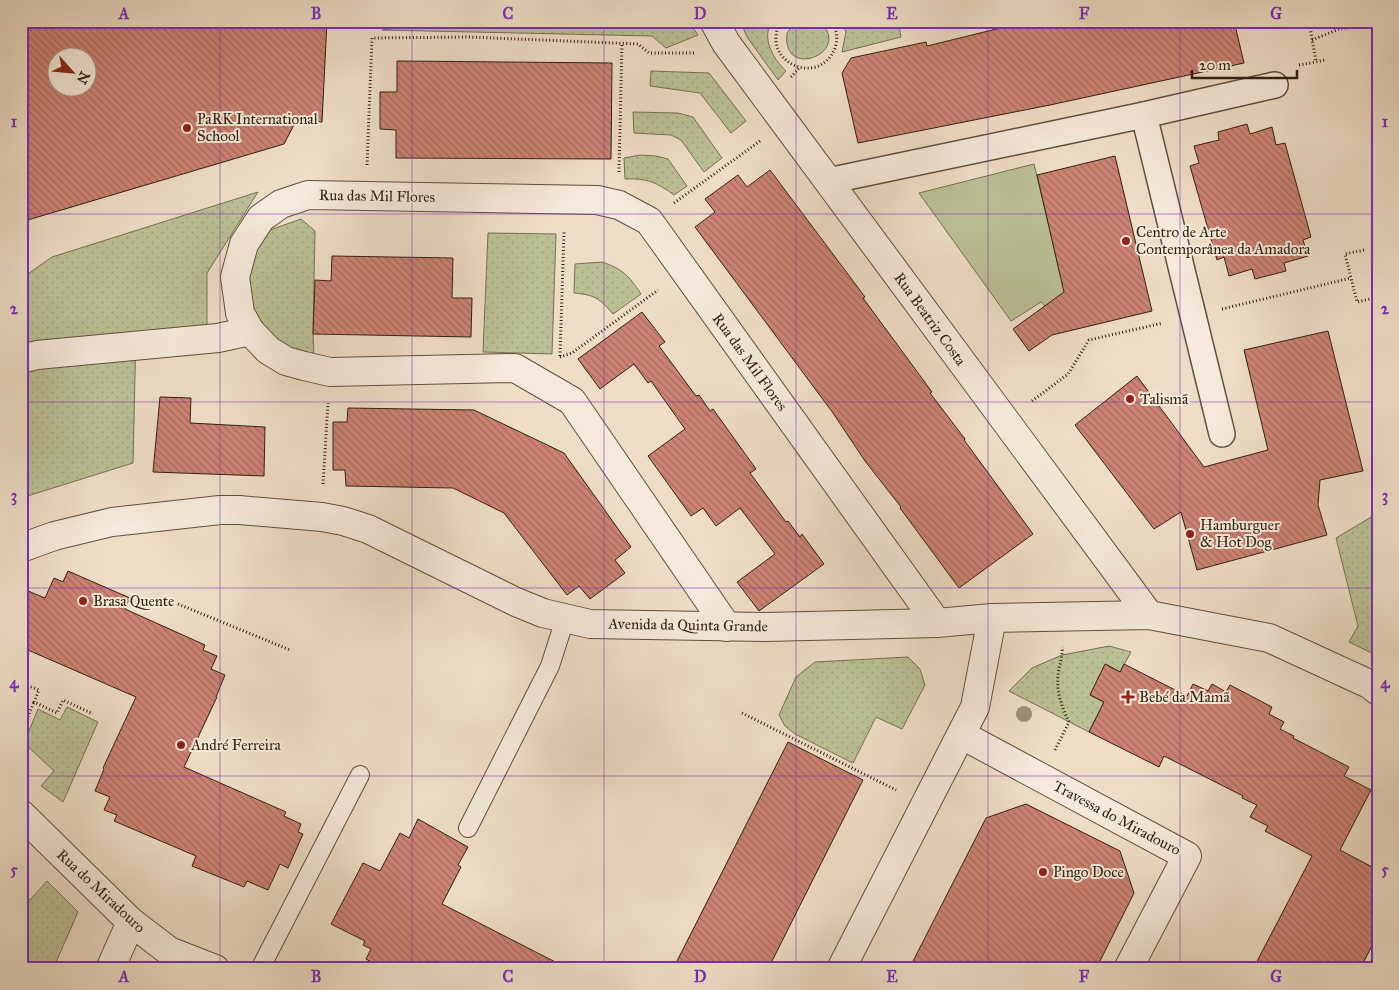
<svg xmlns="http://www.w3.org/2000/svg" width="1399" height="990" viewBox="0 0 1399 990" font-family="'IM FELL Great Primer',serif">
	<defs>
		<pattern id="grass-dots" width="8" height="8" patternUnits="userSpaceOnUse" patternTransform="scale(1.25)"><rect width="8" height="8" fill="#bac094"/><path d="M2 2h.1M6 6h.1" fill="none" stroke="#a0a57f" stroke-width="1.8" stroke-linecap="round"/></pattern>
		<pattern id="building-back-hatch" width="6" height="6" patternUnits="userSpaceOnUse" patternTransform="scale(1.25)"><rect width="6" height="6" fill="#cd8374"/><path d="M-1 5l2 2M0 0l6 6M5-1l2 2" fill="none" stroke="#a76b5e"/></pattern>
	</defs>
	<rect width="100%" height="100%" fill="#eeddc6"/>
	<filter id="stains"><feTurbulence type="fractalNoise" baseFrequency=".004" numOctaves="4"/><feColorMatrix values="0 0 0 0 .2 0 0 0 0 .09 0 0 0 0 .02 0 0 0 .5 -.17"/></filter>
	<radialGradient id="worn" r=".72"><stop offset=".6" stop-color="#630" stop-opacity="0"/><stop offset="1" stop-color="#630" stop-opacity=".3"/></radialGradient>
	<!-- grass -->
	<g fill="url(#grass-dots)" stroke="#767052">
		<path d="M 455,21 L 688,21 L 698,35 L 666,48 L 652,36 L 382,30 Z"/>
		<path d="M 740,21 L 772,21 C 761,38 773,59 786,71 L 778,80 L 747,37 Z"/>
		<path d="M 796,21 L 819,21 C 855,52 781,82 787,33 Z"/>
		<path d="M 841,21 L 898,21 L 901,37 L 842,52 L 846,32 Z"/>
		<path d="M 651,71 L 709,73 L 746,121 L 731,133 L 700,93 L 650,86 Z"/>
		<path d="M 633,112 L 678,113 L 693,117 L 722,158 L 704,172 L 681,140 L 671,135 L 634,133 Z"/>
		<path d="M 640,155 L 656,156 L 668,159 L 687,186 L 674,195 C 656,182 647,178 625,179 L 624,158 Z"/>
		<path d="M 258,192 L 207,273 L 207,326 L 136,333 L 133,463 L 21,498 L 21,279 L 52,257 Z"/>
		<path d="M 301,219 L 315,231 L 313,334 L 314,358 L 278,344 L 263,329 L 252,307 L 245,279 L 253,252 L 270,230 Z"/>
		<path d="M 488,233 L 556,234 L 552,354 L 483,352 Z"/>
		<path d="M 602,262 C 623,269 629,276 641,294 L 613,314 C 599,298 595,295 574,293 L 575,264 Z"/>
		<path d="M 1378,513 L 1378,656 L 1349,642 L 1358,626 L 1336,538 Z"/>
		<path d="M 1109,646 L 1131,652 L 1120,672 L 1106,664 L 1090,695 L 1104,702 L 1089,732 L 1009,691 L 1032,668 L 1062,655 Z"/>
		<path d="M 908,657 L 920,669 L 925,685 L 902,729 L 876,717 L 853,763 L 795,734 L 785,726 L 779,715 L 796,677 L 815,662 Z"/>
		<path d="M 67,707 L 98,722 L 63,802 L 41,786 L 54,771 L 24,743 L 38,709 L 60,720 Z"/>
		<path d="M 47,881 L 78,912 L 53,969 L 21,969 L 21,899 L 24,895 L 30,900 Z"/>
	</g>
	<!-- park -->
	<path fill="#bac094" stroke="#767052" d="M 1034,164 L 1066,298 L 1045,306 L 1041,302 L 1011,321 L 919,193 Z"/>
	<!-- building -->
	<g fill="url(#building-back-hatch)" stroke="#312111" fill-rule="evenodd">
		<path d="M 21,21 L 327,21 L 322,122 L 296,121 L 284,144 L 21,222 ZM 58,58 L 88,58 L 88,88 L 58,88 Z"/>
		<path d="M 1029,21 L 1234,21 L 1244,63 L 1050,105 L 858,143 L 842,73 L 851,58 L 926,42 L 927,46 Z"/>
		<path d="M 397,61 L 612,63 L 611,159 L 396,158 L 396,130 L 380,129 L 380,92 L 397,92 Z"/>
		<path d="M 1247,124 L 1250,134 L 1272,127 L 1276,145 L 1285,143 L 1311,237 L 1303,240 L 1308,256 L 1284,263 L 1286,271 L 1255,279 L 1252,269 L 1229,276 L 1224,257 L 1217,260 L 1190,166 L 1199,163 L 1194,146 L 1219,140 L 1218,132 Z"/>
		<path d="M 1115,156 L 1152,311 L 1052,335 L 1029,351 L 1013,329 L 1064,292 L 1037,175 Z"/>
		<path d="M 770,170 L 865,297 L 863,298 L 932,392 L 930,393 L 965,439 L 964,440 L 1033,534 L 959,588 L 900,508 L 901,507 L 865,461 L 833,413 L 695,227 L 715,212 L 705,199 L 738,175 L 747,187 Z"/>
		<path d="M 332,256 L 453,258 L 452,298 L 472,298 L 471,337 L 313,334 L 315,280 L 331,281 Z"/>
		<path d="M 642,312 L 665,342 L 659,346 L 696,396 L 699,395 L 710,411 L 713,409 L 756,469 L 750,473 L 786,522 L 788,521 L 800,537 L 802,534 L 824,564 L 759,611 L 737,582 L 775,554 L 740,508 L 716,526 L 703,508 L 691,516 L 648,456 L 685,429 L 651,381 L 648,383 L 634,364 L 600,389 L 578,359 Z"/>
		<path d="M 1328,331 L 1363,471 L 1320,480 L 1318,505 L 1327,535 L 1197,570 L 1181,512 L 1154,529 L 1075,425 L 1137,376 L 1204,467 L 1268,450 L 1244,350 Z"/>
		<path d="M 160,397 L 191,398 L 190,423 L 265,427 L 264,476 L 153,472 Z"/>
		<path d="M 348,408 L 474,410 L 564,453 L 631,547 L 615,560 L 625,573 L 590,599 L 579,586 L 567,595 L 504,513 L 453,488 L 346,486 L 345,470 L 333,470 L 333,422 L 347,422 Z"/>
		<path d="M 68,571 L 130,598 L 125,609 L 205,645 L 203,650 L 217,656 L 211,669 L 225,675 L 216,697 L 217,697 L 184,767 L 286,812 L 284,816 L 301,824 L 298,832 L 303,834 L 288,868 L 280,864 L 268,890 L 247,881 L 244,887 L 192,866 L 196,856 L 114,821 L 117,815 L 104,810 L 110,797 L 95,791 L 104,769 L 103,768 L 136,697 L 21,647 L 21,588 L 45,598 L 54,578 L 63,582 Z"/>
		<path d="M 1105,664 L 1120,672 L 1124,664 L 1187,696 L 1193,684 L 1208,691 L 1212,684 L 1226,692 L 1230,685 L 1272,707 L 1269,714 L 1284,722 L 1280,729 L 1294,736 L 1293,738 L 1349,767 L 1344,776 L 1371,790 L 1340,850 L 1378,870 L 1378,934 L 1360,969 L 1253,969 L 1312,856 L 1265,831 L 1268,826 L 1250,817 L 1257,805 L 1242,798 L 1243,796 L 1164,756 L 1159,767 L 1089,732 L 1104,702 L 1090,695 Z"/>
		<path d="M 788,742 L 863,780 L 768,969 L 673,969 Z"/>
		<path d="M 1026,804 L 1120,851 L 1134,893 L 1096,969 L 909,969 L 986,818 Z"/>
		<path d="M 418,819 L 468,847 L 458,865 L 461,867 L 442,904 L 569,969 L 383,969 L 366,959 L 371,949 L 363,945 L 365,941 L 331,924 L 363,863 L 380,871 L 400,833 L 409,838 Z"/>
	</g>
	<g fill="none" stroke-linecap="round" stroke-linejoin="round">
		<defs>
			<g id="service">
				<path d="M 468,828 L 550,666 L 565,619"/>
				<path d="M 260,969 L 360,775"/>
			</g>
			<g id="pedestrian">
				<path d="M 1144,115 L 1275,85"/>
				<path d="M 828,181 L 1144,115 L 1222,434"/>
			</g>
			<g id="minor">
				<path d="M 714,21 L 726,43 L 1149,615"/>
				<path d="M 21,359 L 37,355 L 218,338 L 250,331"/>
				<path d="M 727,627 L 572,401 L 515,368 L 330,372 L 304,366 L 286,361 L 268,350 L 250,331 L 240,313 L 235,277 L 244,244 L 261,218 L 281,204 L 308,195 L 597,200 L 619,205 L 649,221 L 937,623"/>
				<path d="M 962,735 L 1187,856 L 1128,969"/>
				<path d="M 21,814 L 131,922 L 169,951 L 215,969"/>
				<path d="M 110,969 L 131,922"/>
				<path d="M 841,969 L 975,707 L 992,618"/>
			</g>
			<path id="tertiary" d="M 21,548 L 54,536 L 112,522 L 220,510 L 239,510 L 322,517 L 343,521 L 368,529 L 516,602 L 543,613 L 590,624 L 765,627 L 937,623 L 992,618 L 1149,615 L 1269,638 L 1369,684 L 1378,691"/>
		</defs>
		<!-- service casing -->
		<use href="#service" stroke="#60503e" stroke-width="20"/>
		<!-- pedestrian casing -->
		<use href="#pedestrian" stroke="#60503e" stroke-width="28"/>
		<!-- minor casing -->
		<use href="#minor" stroke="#60503e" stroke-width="30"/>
		<!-- tertiary casing -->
		<use href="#tertiary" stroke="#60503e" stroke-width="30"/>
		<!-- path -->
		<g stroke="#312111" stroke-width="3" stroke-dasharray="1 2.5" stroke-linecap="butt">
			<path d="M 781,21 C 758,61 819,89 835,48 C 838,39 837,29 832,21"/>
			<path d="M 1309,21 L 1316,62 L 1324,60"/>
			<path d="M 1312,40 L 1339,29 L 1378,24"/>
			<path d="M 1299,65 L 1316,62"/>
			<path d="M 791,77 L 799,68"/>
			<path d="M 367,165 L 372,38 L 469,37 L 638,44 L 649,53 L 696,53"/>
			<path d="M 619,172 L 622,43"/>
			<path d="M 674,203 L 760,141"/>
			<path d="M 1364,250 L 1345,254 L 1357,302 L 1374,298"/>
			<path d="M 1222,309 L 1351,278"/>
			<path d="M 560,356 L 564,232"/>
			<path d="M 560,357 L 572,353 L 658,290"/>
			<path d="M 1032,401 L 1068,374 L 1089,340 L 1163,323"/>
			<path d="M 323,484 L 328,403"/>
			<path d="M 178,604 L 290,650"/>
			<path d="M 21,683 L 39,690 L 34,702 L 57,713 L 63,700 L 93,714"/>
			<path d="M 742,713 L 896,790"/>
			<path d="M 21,733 L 34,702"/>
			<path d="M 1055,750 L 1069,722 C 1062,708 1056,691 1058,675 C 1059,665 1063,657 1062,647"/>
		</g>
		<!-- service -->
		<use href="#service" stroke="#f4e9da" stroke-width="18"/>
		<!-- pedestrian -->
		<use href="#pedestrian" stroke="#f4e9da" stroke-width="25"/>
		<!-- minor -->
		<use href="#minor" stroke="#f4e9da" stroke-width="28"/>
		<!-- tertiary -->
		<use href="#tertiary" stroke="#f4e9da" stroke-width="28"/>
	</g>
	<!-- trees -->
	<circle fill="#9d9078" cx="1024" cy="714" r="8"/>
	<!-- grid -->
	<path fill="none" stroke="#7b2cbf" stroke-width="1" stroke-opacity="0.55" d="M 220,21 L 220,969M 412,21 L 412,969M 604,21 L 604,969M 796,21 L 796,969M 988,21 L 988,969M 1180,21 L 1180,969M 21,214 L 1378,214M 21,402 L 1378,402M 21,588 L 1378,588M 21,776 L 1378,776"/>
	<!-- markers -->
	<g fill="#8f2418" stroke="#f4e9da" stroke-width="2">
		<circle cx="187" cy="128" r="5"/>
		<circle cx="1126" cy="241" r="5"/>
		<circle cx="1130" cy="399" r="5"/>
		<circle cx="1190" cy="534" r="5"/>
		<circle cx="83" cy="601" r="5"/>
		<path d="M1125.5 689.5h5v5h5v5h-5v5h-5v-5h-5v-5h5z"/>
		<circle cx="181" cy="745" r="5"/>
		<circle cx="1043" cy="872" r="5"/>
	</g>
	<g text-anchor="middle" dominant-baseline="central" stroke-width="4" stroke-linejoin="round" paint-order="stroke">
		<!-- poi labels -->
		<g font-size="15" fill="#312111" stroke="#f4e9da" text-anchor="start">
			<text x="197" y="119">PaRK International<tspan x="197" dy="17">School</tspan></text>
			<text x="1136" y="232">Centro de Arte<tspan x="1136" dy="17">Contemporânea da Amadora</tspan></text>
			<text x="1140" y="399">Talismã</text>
			<text x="1200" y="525">Hamburguer<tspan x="1200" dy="17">&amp; Hot Dog</tspan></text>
			<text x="93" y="601">Brasa Quente</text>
			<text x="1139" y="697">Bebé da Mamã</text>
			<text x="191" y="745">André Ferreira</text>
			<text x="1053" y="872">Pingo Doce</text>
		</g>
		<!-- street labels -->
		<g font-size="15" fill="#312111" stroke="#f4e9da">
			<text transform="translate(377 196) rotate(1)">Rua das Mil Flores</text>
			<text transform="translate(930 319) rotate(54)">Rua Beatriz Costa</text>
			<text transform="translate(750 362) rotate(54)">Rua das Mil Flores</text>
			<text transform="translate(688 625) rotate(1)">Avenida da Quinta Grande</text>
			<text transform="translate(1117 818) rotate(28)">Travessa do Miradouro</text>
			<text transform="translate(101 891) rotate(43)">Rua do Miradouro</text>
		</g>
	</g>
	<!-- margin -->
	<rect width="1399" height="990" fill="none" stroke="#eeddc6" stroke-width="55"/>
	<!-- north arrow -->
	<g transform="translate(72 72) rotate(117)"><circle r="24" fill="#f4e9da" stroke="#a6998a"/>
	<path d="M0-4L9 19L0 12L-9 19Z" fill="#8f2418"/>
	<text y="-8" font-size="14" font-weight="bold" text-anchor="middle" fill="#312111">N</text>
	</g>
	<!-- scale -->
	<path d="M1192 70v8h105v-8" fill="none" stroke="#312111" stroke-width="2.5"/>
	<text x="1199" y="70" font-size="15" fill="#312111" stroke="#f4e9da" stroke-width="4" paint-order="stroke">20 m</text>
	<rect x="28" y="28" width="1344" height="934" fill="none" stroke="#7b2cbf" stroke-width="2"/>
	<g font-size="16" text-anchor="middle" font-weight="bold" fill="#7b2cbf">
		<text x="124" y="19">A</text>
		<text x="316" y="19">B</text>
		<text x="508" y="19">C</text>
		<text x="700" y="19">D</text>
		<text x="892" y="19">E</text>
		<text x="1084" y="19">F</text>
		<text x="1276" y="19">G</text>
		<text x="14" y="127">1</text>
		<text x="1385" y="127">1</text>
		<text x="14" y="314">2</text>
		<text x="1385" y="314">2</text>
		<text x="14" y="501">3</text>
		<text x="1385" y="501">3</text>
		<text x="14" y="688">4</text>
		<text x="1385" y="688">4</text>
		<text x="14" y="875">5</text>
		<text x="1385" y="875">5</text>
		<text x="124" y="982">A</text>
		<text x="316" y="982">B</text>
		<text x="508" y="982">C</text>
		<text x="700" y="982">D</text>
		<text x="892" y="982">E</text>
		<text x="1084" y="982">F</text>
		<text x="1276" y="982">G</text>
	</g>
	<rect width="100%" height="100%" filter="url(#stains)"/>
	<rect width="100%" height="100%" fill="url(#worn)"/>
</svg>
